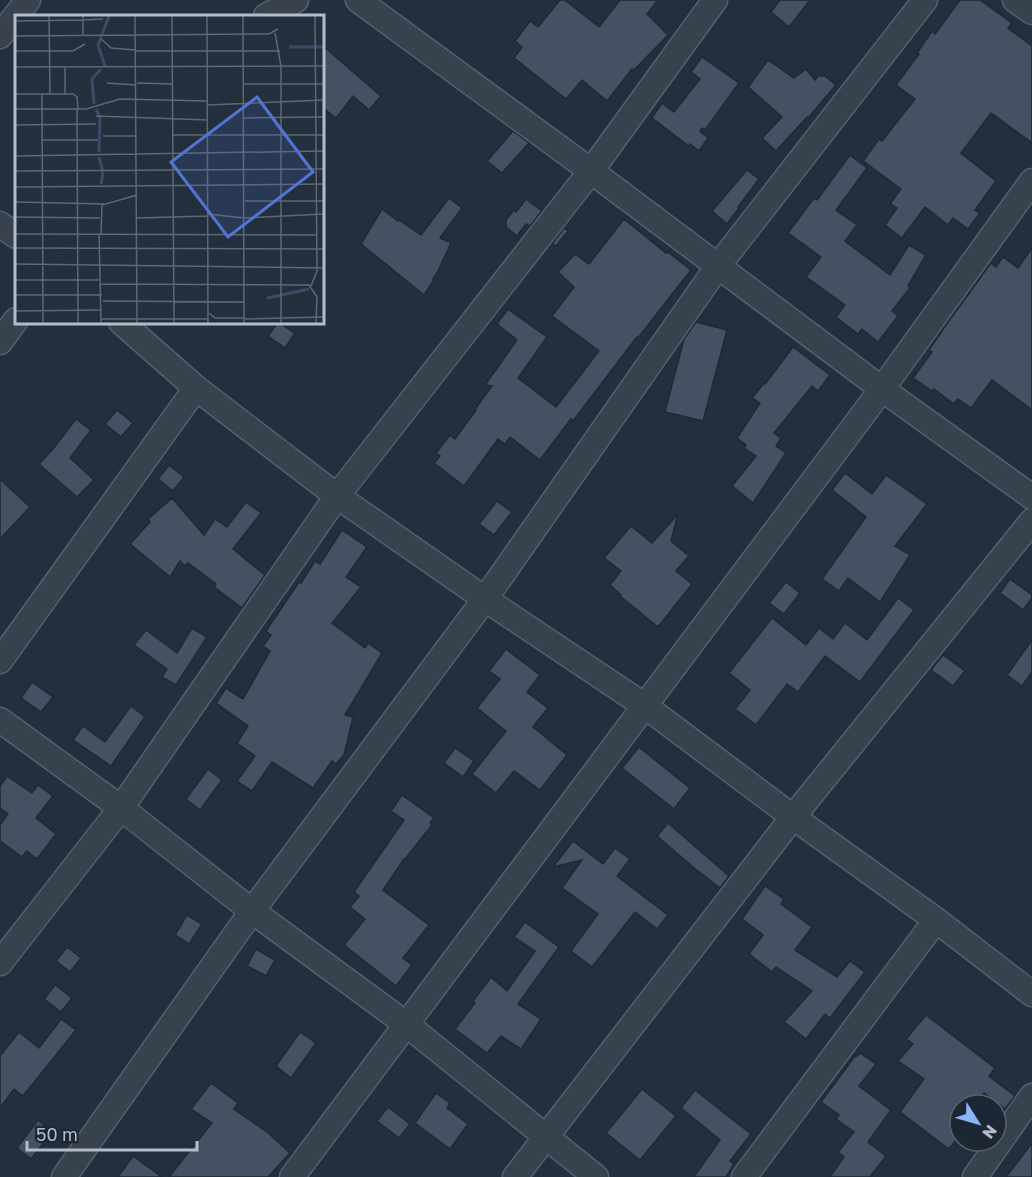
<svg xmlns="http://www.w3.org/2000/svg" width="1032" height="1177" viewBox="0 0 1032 1177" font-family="'Golos Text',sans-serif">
	<rect width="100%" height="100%" fill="#242f3e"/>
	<!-- building -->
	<g fill="#455162" stroke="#1f2835" stroke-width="1.5">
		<path d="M 560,0 L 565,0 L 599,27 L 620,0 L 658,0 L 647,14 L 668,35 L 633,71 L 632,69 L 607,101 L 582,80 L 566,99 L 514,58 L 522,47 L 515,41 L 530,21 L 538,27 Z"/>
		<path d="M 780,0 L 810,0 L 789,27 L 771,12 Z"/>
		<path d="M 960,0 L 980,0 L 1012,23 L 1008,28 L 1032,46 L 1032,143 L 991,113 L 961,153 L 996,181 L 975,210 L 980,213 L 968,229 L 953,218 L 948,225 L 925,207 L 902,238 L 885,225 L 897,208 L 890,204 L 901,189 L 863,161 L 879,139 L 882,141 L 915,99 L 896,85 L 919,54 L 917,53 L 932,31 L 935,34 Z"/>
		<path d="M 322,45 L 381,96 L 369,110 L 353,96 L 336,118 L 322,107 Z"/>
		<path d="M 702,57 L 739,83 L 705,130 L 702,128 L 700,131 L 708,138 L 699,151 L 690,144 L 689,146 L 652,118 L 662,103 L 674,112 L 700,79 L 691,72 Z"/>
		<path d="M 768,60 L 794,78 L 806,69 L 815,80 L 818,76 L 825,76 L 836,85 L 808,118 L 807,117 L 776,151 L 762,138 L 782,117 L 748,87 Z"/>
		<path d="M 513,131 L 529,143 L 502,173 L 487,161 Z"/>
		<path d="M 850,155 L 867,168 L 836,210 L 857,225 L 845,241 L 890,275 L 909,245 L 926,255 L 908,286 L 910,288 L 892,311 L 898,316 L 878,342 L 862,329 L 858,334 L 836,317 L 845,305 L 806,277 L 821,257 L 788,233 L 814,198 L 817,200 Z"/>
		<path d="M 747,170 L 759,179 L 738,207 L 739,208 L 727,224 L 712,211 Z"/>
		<path d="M 449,198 L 462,208 L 440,238 L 451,243 L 437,273 L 433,279 L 434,280 L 424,295 L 361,244 L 382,209 L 398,221 L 399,220 L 421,235 Z"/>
		<path d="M 526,199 L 542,211 L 530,226 L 526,224 L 517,236 L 506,227 L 506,220 L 514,210 L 516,212 Z"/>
		<path d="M 624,219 L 666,253 L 668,252 L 691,270 L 638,338 L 637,337 L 573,421 L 571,419 L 540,460 L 510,437 L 505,444 L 498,439 L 464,486 L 434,463 L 440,456 L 436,453 L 450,435 L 455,439 L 476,410 L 475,409 L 492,386 L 485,385 L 517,340 L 497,324 L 508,309 L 547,337 L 518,378 L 556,407 L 599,351 L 552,316 L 574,287 L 558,272 L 575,254 L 589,264 Z"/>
		<path d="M 564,228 L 568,231 L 556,246 L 552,244 Z"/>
		<path d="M 1032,248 L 1032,410 L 992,380 L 971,408 L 958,399 L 954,404 L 934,389 L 932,391 L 913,378 L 932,352 L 929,350 L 946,325 L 991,263 L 996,267 L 1003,257 L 1018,268 Z"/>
		<path d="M 278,322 L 295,333 L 285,348 L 268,336 Z"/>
		<path d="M 696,322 L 727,330 L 703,421 L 665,412 L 684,339 Z"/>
		<path d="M 793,347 L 830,375 L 818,391 L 812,386 L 774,433 L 781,438 L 776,446 L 786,453 L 753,503 L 732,486 L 756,456 L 744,448 L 746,445 L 737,438 L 760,403 L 752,398 L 764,383 L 765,384 Z"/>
		<path d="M 117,410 L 133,423 L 121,437 L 105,424 Z"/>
		<path d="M 76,419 L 91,430 L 70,458 L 94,480 L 77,497 L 39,464 L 53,449 Z"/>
		<path d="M 169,465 L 184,477 L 173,491 L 158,479 Z"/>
		<path d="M 845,473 L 872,494 L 886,475 L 927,504 L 895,546 L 910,555 L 880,602 L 848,578 L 839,591 L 822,579 L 866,517 L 832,490 Z"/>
		<path d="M 0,479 L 30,507 L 0,539 Z"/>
		<path d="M 172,498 L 204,535 L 215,519 L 227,527 L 246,502 L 261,513 L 233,549 L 265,575 L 242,608 L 214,587 L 216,584 L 188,563 L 185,566 L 180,561 L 170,577 L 130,544 L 150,522 L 148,519 Z"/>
		<path d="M 497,501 L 512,512 L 494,535 L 479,524 Z"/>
		<path d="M 678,514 L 671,541 L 689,556 L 676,571 L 692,584 L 658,627 L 620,596 L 621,595 L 610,585 L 621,571 L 604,558 L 631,526 L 652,543 Z"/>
		<path d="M 342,530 L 367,547 L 346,577 L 361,587 L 332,623 L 365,648 L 368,643 L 382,653 L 345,715 L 353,717 L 344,755 L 336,764 L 332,761 L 313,788 L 272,762 L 252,791 L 237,781 L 255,756 L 237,743 L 248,726 L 216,703 L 226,688 L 243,699 L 270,651 L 263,646 L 271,635 L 266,631 L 299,582 L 301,583 L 315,561 L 320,564 Z"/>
		<path d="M 1010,579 L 1032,595 L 1032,598 L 1023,610 L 1000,593 Z"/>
		<path d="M 786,582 L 800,593 L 784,614 L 769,603 Z"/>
		<path d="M 898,598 L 914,610 L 860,682 L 825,656 L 798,692 L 787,684 L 756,725 L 735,709 L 750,690 L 729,673 L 772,618 L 806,645 L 819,628 L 833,639 L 845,623 L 867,640 Z"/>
		<path d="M 192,628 L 207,637 L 176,685 L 162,677 L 167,669 L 134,645 L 146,630 L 177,653 Z"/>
		<path d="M 1032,640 L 1032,672 L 1022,686 L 1007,675 Z"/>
		<path d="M 506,649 L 540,675 L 527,692 L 548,708 L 533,727 L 567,755 L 540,790 L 514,771 L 496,793 L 472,774 L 506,731 L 477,708 L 500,679 L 489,671 Z"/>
		<path d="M 943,655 L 965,671 L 953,686 L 931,670 Z"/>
		<path d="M 32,682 L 53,697 L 41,712 L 21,698 Z"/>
		<path d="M 131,706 L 145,717 L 111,766 L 73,740 L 83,726 L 105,742 Z"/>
		<path d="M 639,747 L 690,788 L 674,809 L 622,768 Z"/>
		<path d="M 455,748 L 474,761 L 463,777 L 444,763 Z"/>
		<path d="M 208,769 L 222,780 L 200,810 L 186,799 Z"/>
		<path d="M 7,776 L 32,793 L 38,785 L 53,796 L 36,818 L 56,834 L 37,859 L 27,851 L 22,857 L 0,841 L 0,825 L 8,814 L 0,808 L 0,786 Z"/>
		<path d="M 402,795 L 434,818 L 430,823 L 432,825 L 405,859 L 404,859 L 383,890 L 429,925 L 403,958 L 412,965 L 396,986 L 344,945 L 365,919 L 350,907 L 359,896 L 354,892 L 404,820 L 391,811 Z"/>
		<path d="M 668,823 L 729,876 L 720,888 L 693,867 L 657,836 Z"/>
		<path d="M 573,841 L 603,864 L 615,848 L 630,859 L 617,876 L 668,915 L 657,929 L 635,912 L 592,967 L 571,951 L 598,914 L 562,888 L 582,860 L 553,867 Z"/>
		<path d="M 765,886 L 784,899 L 781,904 L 812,927 L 795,950 L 837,977 L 850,961 L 865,972 L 830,1018 L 825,1014 L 806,1039 L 784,1022 L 812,991 L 776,967 L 772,972 L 749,954 L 763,935 L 742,919 Z"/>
		<path d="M 187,915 L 202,924 L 189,944 L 175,935 Z"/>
		<path d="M 525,922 L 559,947 L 518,1004 L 541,1019 L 521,1049 L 501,1036 L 487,1053 L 455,1029 L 475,1003 L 473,1001 L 491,977 L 507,991 L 535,951 L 514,937 Z"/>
		<path d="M 67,947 L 81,958 L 70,972 L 56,961 Z"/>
		<path d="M 256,949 L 275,960 L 266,976 L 247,966 Z"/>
		<path d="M 55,985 L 72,998 L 61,1012 L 44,999 Z"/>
		<path d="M 926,1015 L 995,1068 L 989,1076 L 1015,1096 L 1005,1109 L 984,1093 L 974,1105 L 960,1105 L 960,1135 L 949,1149 L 900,1112 L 924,1079 L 898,1061 L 913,1044 L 906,1039 Z"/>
		<path d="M 61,1019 L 76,1030 L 23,1096 L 14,1089 L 0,1108 L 0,1056 L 19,1032 L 39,1048 Z"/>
		<path d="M 300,1032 L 316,1043 L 291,1078 L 276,1066 Z"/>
		<path d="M 860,1053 L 876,1064 L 859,1086 L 891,1110 L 868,1142 L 886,1156 L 870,1177 L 830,1177 L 844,1157 L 838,1152 L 854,1132 L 836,1119 L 839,1115 L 821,1102 L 855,1056 L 856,1057 Z"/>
		<path d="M 211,1083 L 238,1103 L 234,1109 L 267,1132 L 290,1153 L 268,1177 L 169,1177 L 212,1123 L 191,1109 Z"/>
		<path d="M 642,1089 L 676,1116 L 640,1160 L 606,1133 Z"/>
		<path d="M 695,1090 L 751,1134 L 730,1161 L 734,1164 L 726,1177 L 694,1177 L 720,1140 L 681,1108 Z"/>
		<path d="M 436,1093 L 450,1103 L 447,1108 L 468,1124 L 450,1149 L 415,1123 Z"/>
		<path d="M 388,1107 L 410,1124 L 399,1138 L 377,1121 Z"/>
		<path d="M 38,1120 L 52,1132 L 31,1159 L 17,1148 Z"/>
		<path d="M 1032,1143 L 1032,1177 L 1006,1177 Z"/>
		<path d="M 133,1156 L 162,1177 L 118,1177 Z"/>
	</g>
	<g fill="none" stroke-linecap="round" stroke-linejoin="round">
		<defs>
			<g id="street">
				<path d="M 358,0 L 591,171 L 882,389 L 1032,497"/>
				<path d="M 1015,0 L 1032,12"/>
				<path d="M 266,16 L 296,0"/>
				<path d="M 0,36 L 28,0"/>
				<path d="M 0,224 L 16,236"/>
				<path d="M 121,322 L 196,388 L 337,496 L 485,599 L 645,706 L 793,817 L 936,920 L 1032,994"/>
				<path d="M 0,342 L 16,320"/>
				<path d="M 0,661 L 196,388"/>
				<path d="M 0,720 L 121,808 L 252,911 L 406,1024 L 596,1177"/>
				<path d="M 0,963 L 121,808 L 337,496 L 591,171 L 715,0"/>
				<path d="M 64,1177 L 252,911 L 485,599 L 718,266 L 925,0"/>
				<path d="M 292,1177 L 882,389 L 1032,181"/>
				<path d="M 515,1177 L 793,817 L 1032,521"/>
				<path d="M 744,1177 L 936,920"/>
				<path d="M 975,1177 L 1032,1096"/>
			</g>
		</defs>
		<!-- street casing -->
		<use href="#street" stroke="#565f6c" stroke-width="27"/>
		<!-- street -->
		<use href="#street" stroke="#38414e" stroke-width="24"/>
	</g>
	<!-- overview -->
	<g transform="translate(15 15)">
		<rect width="309" height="309" fill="#242f3e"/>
		<path fill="none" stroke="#394c67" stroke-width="3" d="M 274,32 L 309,32M 90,51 L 83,30 L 94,1M 79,89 L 77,64 L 86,54M 81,94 L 85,102 L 84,137M 84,142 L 88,157 L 86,169M 252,283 L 294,274"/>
		<path fill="none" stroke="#5e6776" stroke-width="1.5" d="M 34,1 L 35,79M 68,1 L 68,5 L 88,4M 120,1 L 122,308M 157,1 L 159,308M 192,1 L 193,308M 228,1 L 229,308M 0,6 L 68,5 L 68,20M 260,18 L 266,51 L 266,308M 0,21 L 254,19 L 263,14M 86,24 L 96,33 L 120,35M 0,36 L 58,36 L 70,29M 120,36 L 265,36M 0,52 L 309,51M 50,52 L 50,79M 92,68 L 121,70M 122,68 L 157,69M 228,69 L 309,69M 0,79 L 58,79 L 62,82 L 63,94M 27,79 L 28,308M 192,90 L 309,85M 0,94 L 71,94 L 105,84 L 192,86M 62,94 L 63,308M 81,101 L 192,105M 228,103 L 309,102M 0,110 L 81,109M 157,120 L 309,120M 88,121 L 121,121M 28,125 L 83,125M 0,141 L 309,136M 0,156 L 309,154M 0,172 L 309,169M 230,186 L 309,186M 0,187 L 89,189M 193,199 L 229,203 L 309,199M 0,202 L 85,203M 122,203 L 193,201M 0,219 L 301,220M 84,219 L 86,308M 86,219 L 87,190 L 122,180M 0,233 L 309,234M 0,249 L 309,253M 0,265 L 84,265M 85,269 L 294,270 L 302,282 L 301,308M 296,271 L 302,256 L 300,1M 0,280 L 87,280M 88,286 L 229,287M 0,296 L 87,295M 194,298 L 200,303 L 229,303M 86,304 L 193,304M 230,304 L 309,302"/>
		<path fill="#5274d3" fill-opacity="0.15" stroke="#5274d3" stroke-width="3" d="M 242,82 L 298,157 L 213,222 L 156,147 Z"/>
		<rect width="309" height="309" fill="none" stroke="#b4bcc9" stroke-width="3"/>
	</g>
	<!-- north arrow -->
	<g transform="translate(978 1123) rotate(127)"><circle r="28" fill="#1d2633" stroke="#59626f" stroke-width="1.5"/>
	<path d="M0-4.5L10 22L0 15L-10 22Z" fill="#8ab4f8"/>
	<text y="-9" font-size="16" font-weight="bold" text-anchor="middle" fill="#b4bcc9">N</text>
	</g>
	<!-- scale -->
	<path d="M27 1141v9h170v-9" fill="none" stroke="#b4bcc9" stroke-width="3"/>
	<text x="36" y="1141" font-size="18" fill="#b4bcc9" stroke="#1d2633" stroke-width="4.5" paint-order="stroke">50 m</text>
</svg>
